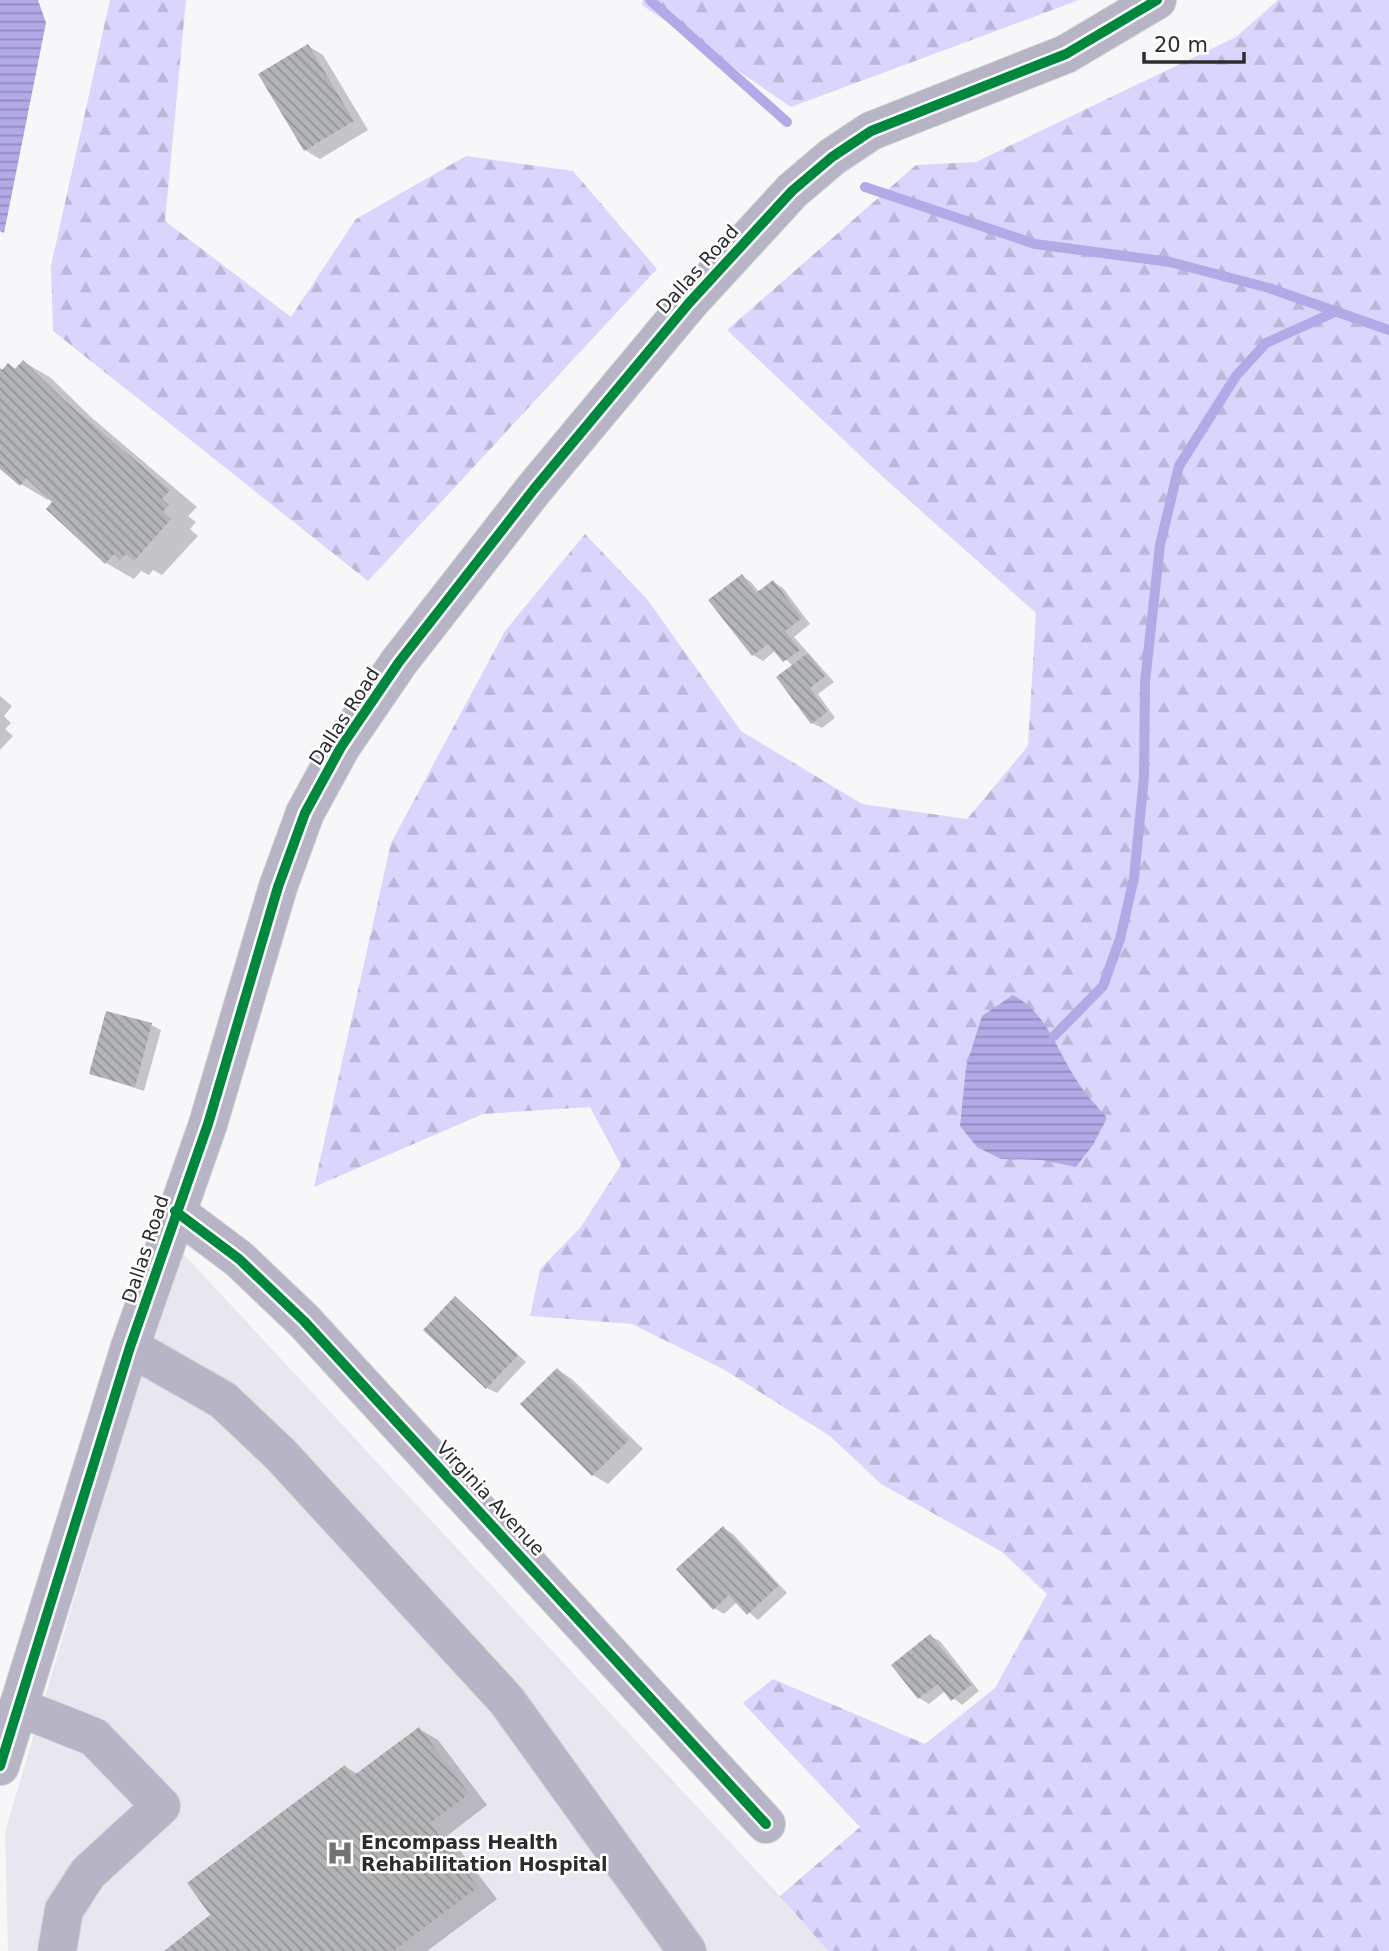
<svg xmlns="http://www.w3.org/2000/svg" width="1389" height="1951" viewBox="0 0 1389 1951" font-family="'DejaVu Sans',sans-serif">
	<defs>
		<pattern id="forest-firs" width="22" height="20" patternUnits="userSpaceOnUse" patternTransform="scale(1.75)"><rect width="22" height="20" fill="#d9d5fc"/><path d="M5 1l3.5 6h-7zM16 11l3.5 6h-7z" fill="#bab7d8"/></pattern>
		<pattern id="water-rules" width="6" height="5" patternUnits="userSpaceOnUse" patternTransform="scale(1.75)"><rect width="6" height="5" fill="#b2aae6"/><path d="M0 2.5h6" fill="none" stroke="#918bbb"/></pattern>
		<pattern id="building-back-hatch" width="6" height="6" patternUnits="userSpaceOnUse" patternTransform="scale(1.75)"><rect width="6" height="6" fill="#b3b4b5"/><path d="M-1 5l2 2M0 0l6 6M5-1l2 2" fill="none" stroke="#929394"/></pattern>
	</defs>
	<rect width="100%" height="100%" fill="#f7f7fa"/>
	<!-- built -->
	<path fill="#e8e7ef" d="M 178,1248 L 780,1896 L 828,1951 L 8,1951 L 5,1832 Z"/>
	<!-- forest -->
	<g fill="url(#forest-firs)">
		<path d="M 110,0 L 186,0 L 165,221 L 291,317 L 356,219 L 466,156 L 573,171 L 657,269 L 368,581 L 53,331 L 51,266 Z"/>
		<path d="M 643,0 L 1079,0 L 791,107 L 642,5 Z"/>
		<path d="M 1278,0 L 1389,0 L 1389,1951 L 828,1951 L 780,1896 L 860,1827 L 743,1703 L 773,1679 L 925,1744 L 995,1688 L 1047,1594 L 1002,1552 L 881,1484 L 830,1436 L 723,1369 L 632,1324 L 530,1316 L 540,1269 L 580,1228 L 621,1165 L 590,1107 L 483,1114 L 314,1187 L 391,843 L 505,631 L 585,534 L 647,599 L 741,731 L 862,804 L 967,819 L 1028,746 L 1036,613 L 884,478 L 727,330 L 916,165 L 976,162 L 1236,37 Z"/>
	</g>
	<!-- water -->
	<g fill="url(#water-rules)">
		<path d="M 0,0 L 38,0 L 46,23 L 4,233 L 0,231 Z"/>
		<path d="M 1013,995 C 1048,1013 1058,1054 1079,1084 C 1087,1096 1098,1107 1107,1118 L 1093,1145 L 1076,1167 L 1042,1160 L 1001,1159 L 977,1147 L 960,1126 L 966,1067 L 982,1016 Z"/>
	</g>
	<!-- shadow -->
	<g fill="#0003">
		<path d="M 308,46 L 323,55 L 368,130 L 320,159 L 305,150 Z"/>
		<path d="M 24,362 L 51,378 L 92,418 L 197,507 L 188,516 L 196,522 L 190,529 L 198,536 L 162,575 L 153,570 L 149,575 L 141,571 L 134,579 L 106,563 L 50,498 L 48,500 L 21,484 L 0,467 L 0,369 L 4,371 L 9,365 L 17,370 Z"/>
		<path d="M 742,576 L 751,582 L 760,593 L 773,582 L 783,588 L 810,624 L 794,637 L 834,682 L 818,694 L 835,718 L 822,728 L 812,723 L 793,666 L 776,650 L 763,661 L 753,655 Z"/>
		<path d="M 0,696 L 12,706 L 4,716 L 11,723 L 5,729 L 13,736 L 0,750 Z"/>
		<path d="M 151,1025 L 161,1030 L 144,1091 L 91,1074 Z"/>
		<path d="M 455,1299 L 526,1362 L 497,1393 L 487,1388 Z"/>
		<path d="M 558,1370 L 572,1379 L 643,1449 L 608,1484 L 593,1475 L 523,1404 Z"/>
		<path d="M 723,1528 L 733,1534 L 787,1593 L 758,1620 L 737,1602 L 724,1614 L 714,1608 Z"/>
		<path d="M 930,1636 L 940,1641 L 979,1691 L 962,1705 L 945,1691 L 929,1704 L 919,1698 Z"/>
		<path d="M 419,1729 L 438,1740 L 487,1805 L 448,1835 L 497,1899 L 427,1951 L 167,1951 L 212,1915 L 345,1767 L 358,1774 Z"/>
	</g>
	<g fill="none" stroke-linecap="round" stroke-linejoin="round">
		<!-- stream -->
		<g stroke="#b2aae6" stroke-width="10">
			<path d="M 650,0 L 787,122"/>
			<path d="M 865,187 L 1035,244 L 1170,262 L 1269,288 L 1389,330"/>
			<path d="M 1054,1036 L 1103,986 L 1120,939 L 1134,878 L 1144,777 L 1145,682 L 1160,545 L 1179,466 L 1236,376 L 1266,343 L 1337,311"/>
		</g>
	</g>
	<!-- building -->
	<g fill="url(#building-back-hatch)">
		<path d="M 308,44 L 354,121 L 304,151 L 258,74 Z"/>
		<path d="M 23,360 L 64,400 L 170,490 L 162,499 L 169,505 L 163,512 L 171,519 L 134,561 L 126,554 L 120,560 L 114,554 L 105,564 L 46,509 L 52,502 L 26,478 L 20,486 L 0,469 L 0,368 L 2,370 L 8,363 L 15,369 Z"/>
		<path d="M 742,574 L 756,593 L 773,580 L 802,618 L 785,631 L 800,650 L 783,662 L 768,644 L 752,656 L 708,600 Z"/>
		<path d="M 808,653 L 825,676 L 810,688 L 827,712 L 811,724 L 776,677 Z"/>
		<path d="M 106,1011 L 152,1023 L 135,1087 L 89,1074 Z"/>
		<path d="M 455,1296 L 518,1355 L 486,1389 L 423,1330 Z"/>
		<path d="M 557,1368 L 629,1440 L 592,1476 L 520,1404 Z"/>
		<path d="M 723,1526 L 778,1586 L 747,1615 L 729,1595 L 713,1610 L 676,1569 Z"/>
		<path d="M 930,1634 L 971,1685 L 951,1701 L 938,1684 L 918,1699 L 891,1665 Z"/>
		<path d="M 419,1727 L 469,1794 L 430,1823 L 478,1887 L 393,1951 L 164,1951 L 210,1915 L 187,1883 L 345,1765 L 353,1776 Z"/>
	</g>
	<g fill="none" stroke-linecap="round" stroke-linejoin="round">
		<defs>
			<g id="minor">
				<path d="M 175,1211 L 239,1259 L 304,1321 L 766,1824"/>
				<path d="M 130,1347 L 223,1400 L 281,1455 L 507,1701 L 687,1951"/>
				<path d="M 18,1707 L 94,1737 L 161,1806 L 88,1873 L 64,1910 L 57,1951"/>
				<path d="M 0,1766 L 130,1347 L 208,1124 L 278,887 L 305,813 L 341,747 L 399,662 L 534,489 L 689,303 L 792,191 L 832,157 L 871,131 L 1066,54 L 1157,0"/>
			</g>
		</defs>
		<!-- minor casing -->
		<use href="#minor" stroke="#d3d3d4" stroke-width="40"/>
		<!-- minor -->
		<use href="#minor" stroke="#b6b4c5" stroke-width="38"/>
		<defs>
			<g id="cycleway">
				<path d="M 175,1211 L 239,1259 L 304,1321 L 766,1824"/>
				<path d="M 0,1766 L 130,1347 L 208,1124 L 278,887 L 305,813 L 341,747 L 399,662 L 534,489 L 689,303 L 792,191 L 832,157 L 871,131 L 1066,54 L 1157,0"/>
			</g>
		</defs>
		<!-- cycleway casing -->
		<use href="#cycleway" stroke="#fff" stroke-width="15"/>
		<!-- cycleway -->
		<use href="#cycleway" stroke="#00873e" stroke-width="10"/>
	</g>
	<!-- icons -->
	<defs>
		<symbol id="hospital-bare" viewBox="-9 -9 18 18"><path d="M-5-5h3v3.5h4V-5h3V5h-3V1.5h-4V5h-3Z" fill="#737375" stroke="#fff" stroke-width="2.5" paint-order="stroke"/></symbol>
	</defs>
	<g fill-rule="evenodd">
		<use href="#hospital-bare" x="321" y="1834" width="38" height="38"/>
	</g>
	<g text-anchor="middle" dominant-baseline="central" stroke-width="5" stroke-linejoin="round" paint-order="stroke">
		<!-- street labels -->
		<g font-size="19" fill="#2c2c2e" stroke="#fff">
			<text transform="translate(697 269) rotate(-48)">Dallas Road</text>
			<text transform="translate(344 716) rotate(-57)">Dallas Road</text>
			<text transform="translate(145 1249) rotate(-72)">Dallas Road</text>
			<text transform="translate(491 1498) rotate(47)">Virginia Avenue</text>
		</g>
		<!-- poi labels -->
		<g font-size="19" font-weight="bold" fill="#2c2c2e" stroke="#fff" text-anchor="start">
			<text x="361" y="1842">Encompass Health<tspan x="361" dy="22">Rehabilitation Hospital</tspan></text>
		</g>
	</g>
	<!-- scale -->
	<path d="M1144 52v10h100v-10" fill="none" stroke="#2c2c2e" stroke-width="3.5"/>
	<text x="1154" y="52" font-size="21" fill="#2c2c2e" stroke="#ffffff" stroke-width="5" paint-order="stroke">20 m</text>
</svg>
